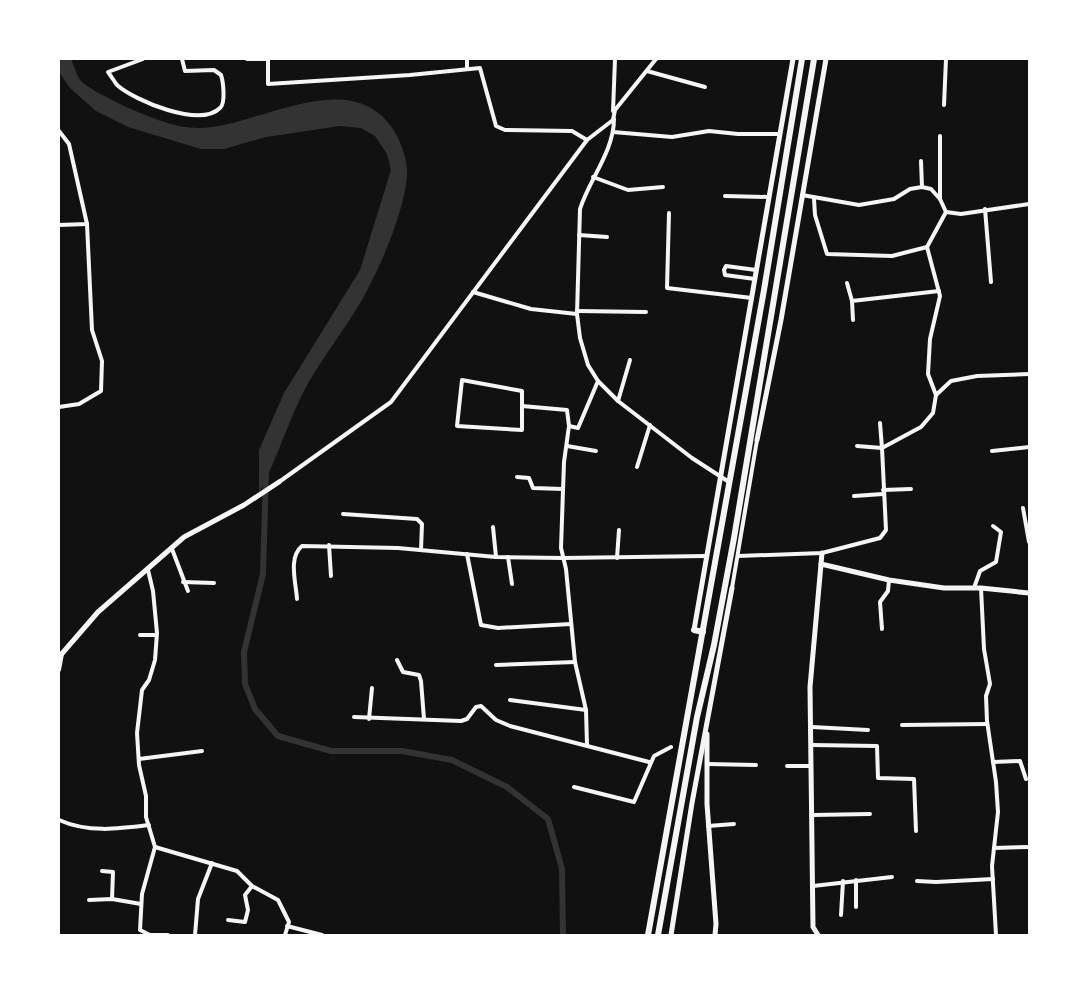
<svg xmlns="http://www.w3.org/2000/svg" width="1088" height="994" viewBox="0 0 1088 994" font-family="'DM Sans',sans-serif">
	<rect width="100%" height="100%" fill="#111"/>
	<!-- water -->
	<path fill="#333" d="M 59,59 L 71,59 C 74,65 76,74 80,80 C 87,88 116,102 126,107 C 150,117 173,128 199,128 C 256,128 349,63 393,129 C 401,142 408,160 407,176 C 404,212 381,266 363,298 C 346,328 324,355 307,385 C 288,420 278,458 259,493 L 259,450 L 284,393 L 360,270 L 391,170 L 387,154 L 375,136 L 361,128 L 340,126 L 266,137 L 224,149 L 201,149 L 128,127 L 96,111 L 70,88 L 59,72 Z"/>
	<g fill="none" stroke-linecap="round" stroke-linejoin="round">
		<!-- canal -->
		<path stroke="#333" stroke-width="6" d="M 266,473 L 263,574 L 244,652 L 245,684 L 255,709 L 278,736 L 331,751 L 402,751 L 452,760 L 507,787 L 548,819 L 562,869 L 563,935"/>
		<!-- minor -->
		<g stroke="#f5f5f5" stroke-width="4">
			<path d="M 143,59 L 108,72 C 111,76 114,81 117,85 C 135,101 200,128 220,108 C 226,103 223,81 221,75 L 214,70 L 185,71 L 182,59"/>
			<path d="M 247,59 L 268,59"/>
			<path d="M 268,59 L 268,84 L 410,75 L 480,68 L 496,126 L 505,130 L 572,131 L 587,140"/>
			<path d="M 467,59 L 467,69"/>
			<path d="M 647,71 L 705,87"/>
			<path d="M 944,105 L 946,59"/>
			<path d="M 613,111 L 615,59"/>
			<path d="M 614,119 C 614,151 589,180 580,209 L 577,314 L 580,338 L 588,365 L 598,381 L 618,401 L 692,458 L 729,482"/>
			<path d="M 59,131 L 69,144 L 87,224 L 59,225"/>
			<path d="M 613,132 L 672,137 L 709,131 L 738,134 L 780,134"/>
			<path d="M 921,161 L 922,187"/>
			<path d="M 593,177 L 628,190 L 663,187"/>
			<path d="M 802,195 L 859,205 L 894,199 L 910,189 L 922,187 L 931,189 L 940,199 L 946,212"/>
			<path d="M 725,196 L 768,197"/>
			<path d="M 940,199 L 940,136"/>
			<path d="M 985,209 L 991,282"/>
			<path d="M 669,213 L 667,288 L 752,298"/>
			<path d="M 579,235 L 607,237"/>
			<path d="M 927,247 L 946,212 L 961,214 L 1029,204"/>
			<path d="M 755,279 L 725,275 L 724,270 L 726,266 L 756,270"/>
			<path d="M 847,283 L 852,301"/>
			<path d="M 473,292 L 531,309 L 577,314"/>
			<path d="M 577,311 L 646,312"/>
			<path d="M 853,320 L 852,301 L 939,291"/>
			<path d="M 462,380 L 522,391 L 522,430 L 457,426 Z"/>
			<path d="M 936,395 L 951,381 L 977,376 L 1029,374"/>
			<path d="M 618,401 L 630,360"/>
			<path d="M 522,406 L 567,410 L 569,426"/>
			<path d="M 59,407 L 79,404 L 101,391 L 102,361 L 92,330 L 87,224"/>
			<path d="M 567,446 L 596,451"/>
			<path d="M 857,446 L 882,448 L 880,423"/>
			<path d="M 992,451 L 1029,447"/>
			<path d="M 637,467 L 650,425"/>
			<path d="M 517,477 L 529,478 L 533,488 L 563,489"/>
			<path d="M 279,482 L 391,402 L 587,140 L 613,120 L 615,110 L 656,59"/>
			<path d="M 883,490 L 911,489"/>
			<path d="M 854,496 L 883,494"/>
			<path d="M 1023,508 L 1029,542"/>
			<path d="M 343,514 L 417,519 L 422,524 L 421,550"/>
			<path d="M 493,527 L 496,557"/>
			<path d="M 329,545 L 331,576"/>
			<path d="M 172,549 L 188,591"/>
			<path d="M 467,554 L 481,625 L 498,628 L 571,624"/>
			<path d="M 738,556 L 822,553 L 880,538 L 886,530 L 882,448 L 921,427 L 933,413 L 936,395 L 928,374 L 930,339 L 940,296 L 927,247 L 892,256 L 827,254 L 815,215 L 814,199"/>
			<path d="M 508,557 L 512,584"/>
			<path d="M 617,558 L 619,530"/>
			<path d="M 148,570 L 153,591 L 157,633 L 155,660 L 149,680 L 142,690 L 137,733 L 139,765 L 146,796 L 146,817 L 155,847 L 142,894 L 140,930 L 150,935"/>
			<path d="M 183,582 L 214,583"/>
			<path d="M 732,588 L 757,440"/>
			<path d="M 974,588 L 980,571 L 996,562 L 1001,532 L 993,526"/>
			<path d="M 981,588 L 984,649 L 990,684 L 986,696 L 987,721 L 996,782 L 998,812 L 992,866 L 996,935"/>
			<path d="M 297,599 C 296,583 288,557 302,546 L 398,548 L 496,557 L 563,558 L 706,556"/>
			<path d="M 882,629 L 880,602 L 888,591 L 889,580"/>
			<path d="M 140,635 L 156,635"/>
			<path d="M 397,660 L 403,672 L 419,675 L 421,681 L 424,719"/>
			<path d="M 496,665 L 575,662"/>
			<path d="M 59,670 L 62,654"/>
			<path d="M 510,700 L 586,710 L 575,662 L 566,569 L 561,548 L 564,462 L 569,426 L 578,428 L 598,381"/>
			<path d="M 586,710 L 587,745"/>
			<path d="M 354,717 L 461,721 L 467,719 L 476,707 L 481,706 L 496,720 L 510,726 L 649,762"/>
			<path d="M 369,719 L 372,688"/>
			<path d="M 902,725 L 987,724"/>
			<path d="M 812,727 L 868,730"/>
			<path d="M 812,745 L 877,746 L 878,778 L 914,779 L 916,831"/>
			<path d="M 139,759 L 202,751"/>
			<path d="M 993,762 L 1020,761 L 1026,779"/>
			<path d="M 708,764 L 756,765"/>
			<path d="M 787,766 L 810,766"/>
			<path d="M 574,787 L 634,802 L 654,756 L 671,747"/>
			<path d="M 813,815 L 870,814"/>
			<path d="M 59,820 C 88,833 118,829 149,825"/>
			<path d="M 708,826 L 734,824"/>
			<path d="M 155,847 L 237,871 L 252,886 L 278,900 L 289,922 L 285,935"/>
			<path d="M 994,848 L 1029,847"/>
			<path d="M 102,871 L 113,872 L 112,899"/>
			<path d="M 917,881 L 936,882 L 993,879"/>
			<path d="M 813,886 L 892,877"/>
			<path d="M 89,900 L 112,899 L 141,904"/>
			<path d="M 856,907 L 856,880"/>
			<path d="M 841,915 L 843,881"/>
			<path d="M 228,920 L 245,922 L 248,910 L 245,895 L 252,886"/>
			<path d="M 287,926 L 322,935"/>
			<path d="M 150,935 L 168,935"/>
			<path d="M 195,935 L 198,899 L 212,863"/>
		</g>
		<!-- tertiary -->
		<g stroke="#f5f5f5" stroke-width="5">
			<path d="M 757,440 L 781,320 L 826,59"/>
			<path d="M 821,564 L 889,580 L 944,588 L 981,588 L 1029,593"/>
			<path d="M 694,630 L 793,59"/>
			<path d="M 59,657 L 98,612 L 184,537 L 244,505 L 279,482"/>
			<path d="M 707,734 L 707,804 L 716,924 L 715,935"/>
			<path d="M 671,935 L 692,803 L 732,588"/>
			<path d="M 818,935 L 813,927 L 810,687 L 822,553"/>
		</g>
		<!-- trunk -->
		<g stroke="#f5f5f5" stroke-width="6">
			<path d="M 694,630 L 703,632"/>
			<path d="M 648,935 L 764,290 L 802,59"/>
			<path d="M 658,935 L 697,717 L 714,645 L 734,538 L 814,59"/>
		</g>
	</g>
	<!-- border -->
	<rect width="1088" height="994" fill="none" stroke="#ffffff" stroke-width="120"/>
</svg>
